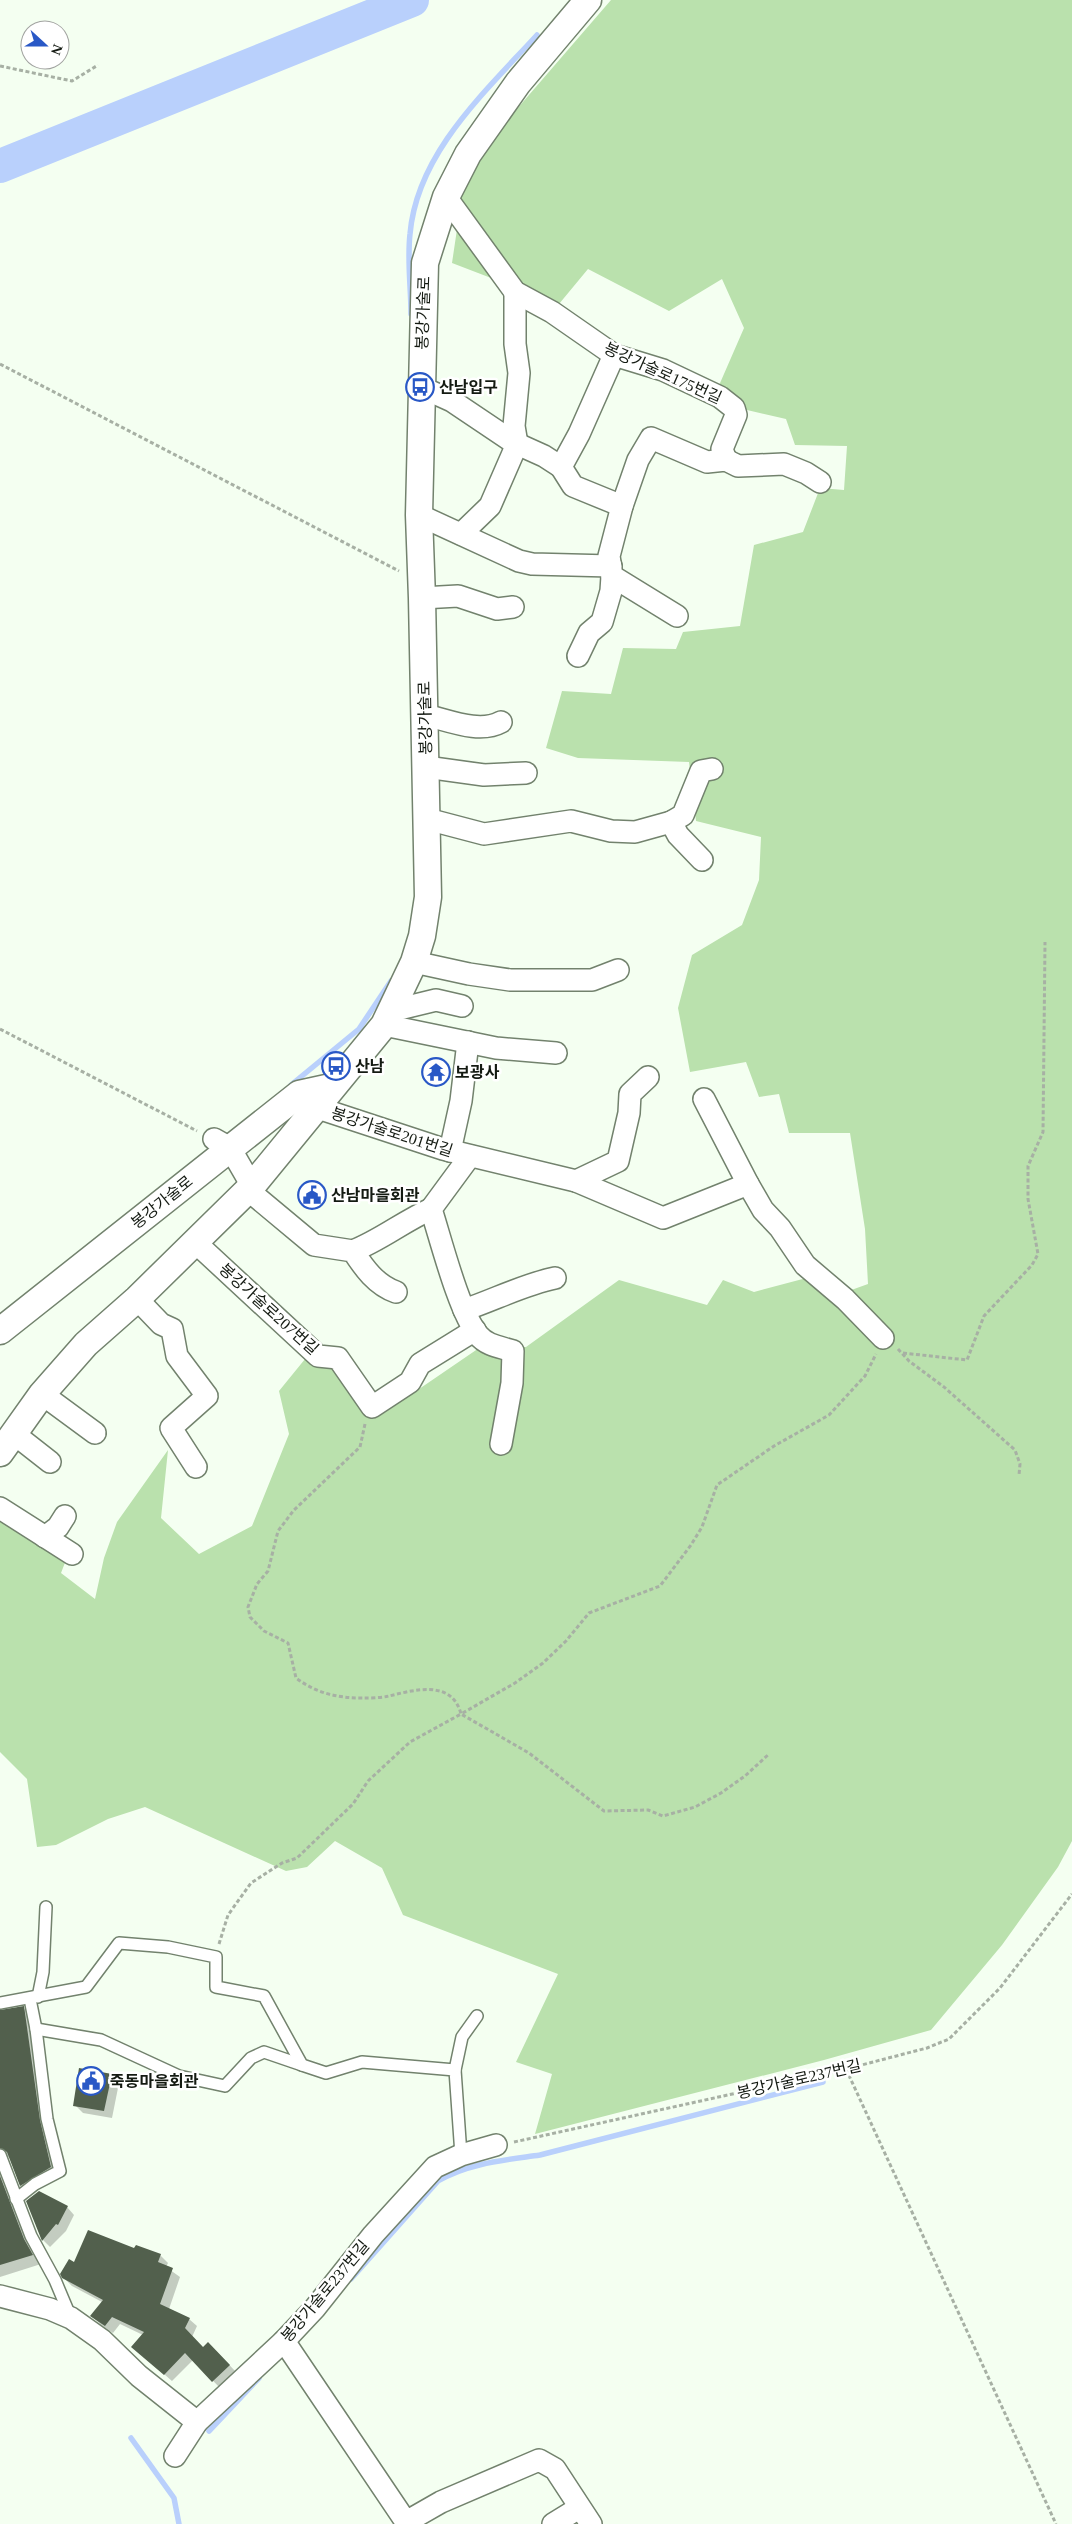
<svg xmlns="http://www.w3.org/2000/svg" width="1072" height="2524" viewBox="0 0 1072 2524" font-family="'Times New Roman','Noto Sans KR',serif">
	<rect width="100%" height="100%" fill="#f4fff1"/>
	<!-- green -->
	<path fill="#bae1ad" d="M 611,0 L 1072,0 L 1072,1841 L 1058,1867 L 1002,1945 L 931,2030 L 824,2060 L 535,2134 L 552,2074 L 516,2062 L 558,1974 L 403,1915 L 382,1868 L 335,1841 L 307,1867 L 286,1871 L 145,1807 L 108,1819 L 56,1845 L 37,1847 L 27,1779 L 0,1752 L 0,1508 L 71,1547 L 61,1573 L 95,1599 L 104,1558 L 117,1522 L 168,1450 L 161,1518 L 199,1554 L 252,1526 L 289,1434 L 279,1391 L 314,1348 L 384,1413 L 482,1346 L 526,1347 L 619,1280 L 707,1305 L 723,1280 L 754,1292 L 814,1276 L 843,1293 L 868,1284 L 865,1229 L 850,1133 L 789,1133 L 779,1094 L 759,1097 L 746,1062 L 690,1072 L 678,1008 L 692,955 L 742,925 L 759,880 L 761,837 L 696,821 L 689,762 L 578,758 L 546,748 L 562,691 L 611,694 L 623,648 L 676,649 L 683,632 L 740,626 L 754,545 L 803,532 L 820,488 L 844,490 L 847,446 L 795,445 L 786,419 L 747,410 L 717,390 L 744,328 L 722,279 L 669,311 L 588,269 L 559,304 L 452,263 L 463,189 L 497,132 Z"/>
	<!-- shadow -->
	<g fill="#0003">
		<path d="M 23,2008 L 33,2017 L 60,2176 L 30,2195 L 21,2186 L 9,2157 L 3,2160 L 41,2264 L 0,2277 L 0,2011 Z"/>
		<path d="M 111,2075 L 119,2083 L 112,2118 L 83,2113 L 75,2105 Z"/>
		<path d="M 27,2201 L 67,2207 L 74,2215 L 66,2231 L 50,2247 L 43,2240 Z"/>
		<path d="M 135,2250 L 160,2255 L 168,2263 L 166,2267 L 180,2277 L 169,2309 L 189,2319 L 197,2326 L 192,2337 L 203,2349 L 216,2351 L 237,2373 L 220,2388 L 193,2360 L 172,2381 L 141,2354 L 143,2335 L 120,2324 L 113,2333 L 100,2324 L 92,2316 L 102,2302 L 72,2286 L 63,2277 L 74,2264 Z"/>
	</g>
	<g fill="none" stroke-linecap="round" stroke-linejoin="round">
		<!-- stream -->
		<g stroke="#b9d0fc" stroke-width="5.5">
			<path d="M 411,314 C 411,288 407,260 410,234 C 417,153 485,92 537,35"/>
			<path d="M 291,1085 L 359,1029 L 391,981"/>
			<path d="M 351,2279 L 438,2181 C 468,2163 506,2160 540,2155 L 823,2082"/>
			<path d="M 209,2431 L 259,2378"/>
			<path d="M 131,2438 L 174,2498 L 179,2524"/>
		</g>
		<!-- river -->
		<path stroke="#b9d0fc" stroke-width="34" d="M 0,166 L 412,0"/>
	</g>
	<!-- building -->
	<g fill="#52604d">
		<path d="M 24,2006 L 40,2120 L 51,2167 L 20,2186 L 7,2152 L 0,2148 L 0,2010 Z"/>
		<path d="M 79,2068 L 112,2074 L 104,2111 L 73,2106 Z"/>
		<path d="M 0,2176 L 24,2239 L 33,2255 L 0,2265 Z"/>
		<path d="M 39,2191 L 68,2206 L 58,2225 L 56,2224 L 42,2241 L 26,2201 Z"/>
		<path d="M 88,2230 L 134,2248 L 136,2245 L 161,2254 L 158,2262 L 173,2268 L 160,2304 L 190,2318 L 185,2328 L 203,2347 L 208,2342 L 230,2365 L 212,2382 L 185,2353 L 164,2375 L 131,2347 L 144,2332 L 112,2317 L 105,2326 L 90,2316 L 103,2300 L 62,2278 L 60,2274 L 69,2259 L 74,2262 Z"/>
	</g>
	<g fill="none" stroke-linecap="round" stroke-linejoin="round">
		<defs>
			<g id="service">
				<path d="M 38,1997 L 43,1972 L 46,1907"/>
				<path d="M 0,2003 L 86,1987 L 119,1943 L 168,1947 L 216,1957 L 216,1987 L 264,1996 L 302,2065 L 326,2073 L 362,2062 L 455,2070 L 461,2155"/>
				<path d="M 36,2029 L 101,2040 L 179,2076 L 225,2086 L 251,2058 L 264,2052 L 302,2065"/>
				<path d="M 455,2070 L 462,2037 L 477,2016"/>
				<path d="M 0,2155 L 31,2236 L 55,2280 L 71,2318"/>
				<path d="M 16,2199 L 35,2184 L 60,2171 L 47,2119 L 36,2029 L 30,1999"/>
			</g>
			<g id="minor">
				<path d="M 446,197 L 515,292 L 552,312 L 614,355 L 663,370 L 720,397 L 734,408 L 736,415 L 722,449 L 726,460"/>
				<path d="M 421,387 L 452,401 L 513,442 L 544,456 L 561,467 L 573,486 L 622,506"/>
				<path d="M 561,467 L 579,434 L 614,355"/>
				<path d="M 419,515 L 519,561 L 532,564 L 611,566"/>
				<path d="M 461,534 L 490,506 L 517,444 L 514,426 L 519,373 L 515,344 L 515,292"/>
				<path d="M 422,598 L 458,596 L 497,609 L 513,607"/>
				<path d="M 677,616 L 612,576 L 609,556 L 622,506 L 638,460 L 651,438 L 707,462 L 726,460 L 738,466 L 784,464 L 806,473 L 820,482"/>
				<path d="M 578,656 L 589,633 L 602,622 L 611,591 L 612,576"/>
				<path d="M 425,715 C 448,720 479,734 501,722"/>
				<path d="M 426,767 L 484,775 L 526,773"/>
				<path d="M 427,819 L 484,834 L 571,821 L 611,831 L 635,832 L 671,822 L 683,815 L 701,771 L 712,769"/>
				<path d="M 671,822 L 678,835 L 702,860"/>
				<path d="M 414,962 L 469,974 L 510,980 L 592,980 L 618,970"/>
				<path d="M 391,1011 L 436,1000 L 462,1006"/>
				<path d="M 384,1025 L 496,1048 L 556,1053"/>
				<path d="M 704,1099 L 748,1184"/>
				<path d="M 315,1107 L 443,1149 L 576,1181 L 618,1161 L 629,1113 L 630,1094 L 648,1077"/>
				<path d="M 214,1139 L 230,1148 L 252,1186"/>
				<path d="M 450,1151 L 461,1101 L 468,1042"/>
				<path d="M 470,1156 L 431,1209 C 441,1240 459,1312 478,1335 C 487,1346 501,1347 513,1351 L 512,1383 L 501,1444"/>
				<path d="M 576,1181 L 663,1218 L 748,1184 L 763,1210 L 780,1228 L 805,1265 L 845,1299 L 883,1338"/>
				<path d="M 248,1190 L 314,1245 L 353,1251 C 364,1268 376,1285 396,1292"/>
				<path d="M 196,1243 L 318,1356 L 338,1358 L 372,1407 L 410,1382 L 420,1364 L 475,1330"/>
				<path d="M 353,1251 C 381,1240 404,1221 431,1209"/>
				<path d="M 137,1299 L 161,1324 L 172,1329 L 177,1356 L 207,1396 L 171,1428 L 196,1467"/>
				<path d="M 464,1310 C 494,1300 525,1284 555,1278"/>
				<path d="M 42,1394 L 95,1433"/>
				<path d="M 13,1433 L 50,1462"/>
				<path d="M 0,1508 L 72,1554"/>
				<path d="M 45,1537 L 58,1527 L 65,1516"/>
				<path d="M 0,2296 L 50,2309 L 71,2318 L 102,2340 L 139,2376 L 197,2422"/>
				<path d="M 284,2341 L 406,2522 L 441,2502 L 539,2460 L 555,2469 L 591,2524"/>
				<path d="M 175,2456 L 197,2422 L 284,2341 L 315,2308 L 373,2235 L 435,2167 L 461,2155 L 496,2145"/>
				<path d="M 553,2524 L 579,2508"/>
			</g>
			<g id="tertiary">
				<path d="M 0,1331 L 299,1094 L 331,1087"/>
				<path d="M 0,1453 L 42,1394 L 86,1344 L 137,1299 L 252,1186 L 384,1025 L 414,962 L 422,936 L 428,897 L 422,598 L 419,515 L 425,263 L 446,197 L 468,154 L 518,83 L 588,0"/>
			</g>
		</defs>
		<!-- service casing -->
		<use href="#service" stroke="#72826d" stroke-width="14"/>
		<!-- minor casing -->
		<use href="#minor" stroke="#72826d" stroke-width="24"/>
		<!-- tertiary casing -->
		<use href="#tertiary" stroke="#72826d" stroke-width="29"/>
		<!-- path -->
		<g stroke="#a7b0a4" stroke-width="3" stroke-dasharray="4 2.5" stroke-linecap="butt">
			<path d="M 0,66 L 72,81 L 98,65"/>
			<path d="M 0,364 L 399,571"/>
			<path d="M 0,1029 L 197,1131"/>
			<path d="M 898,1349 L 909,1361 L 944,1387 L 1015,1450 L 1020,1464 L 1019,1475"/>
			<path d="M 903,1353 L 967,1360 L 984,1316 L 1032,1265 L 1038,1254 L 1028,1199 L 1028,1166 L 1043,1132 L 1045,942"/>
			<path d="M 365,1424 L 360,1447 L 294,1510 L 278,1531 L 268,1571 L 257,1584 L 248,1607 L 250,1617 L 264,1631 L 288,1643 L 296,1678 C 316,1693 337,1698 362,1698 C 370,1698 381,1698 389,1696 C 414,1690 452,1679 461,1714 L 515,1683 L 543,1663 L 566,1641 L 589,1613 L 660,1586 L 691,1545 L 702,1527 L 717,1485 L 774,1446 L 829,1415 L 865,1376 L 876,1354"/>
			<path d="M 219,1944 L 228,1915 L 251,1883 L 282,1863 L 297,1858 L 353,1804 L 368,1781 L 410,1742 L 461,1714 L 529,1753 L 604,1811 L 648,1810 L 663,1816 L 695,1807 L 721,1793 L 745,1776 L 769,1754"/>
			<path d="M 846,2069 L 1056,2524"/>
			<path d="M 514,2142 L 846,2069 L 927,2048 L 949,2039 L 1000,1988 L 1072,1894"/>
		</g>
		<!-- service -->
		<use href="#service" stroke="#fff" stroke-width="11"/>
		<!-- minor -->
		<use href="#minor" stroke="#fff" stroke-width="21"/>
		<!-- tertiary -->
		<use href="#tertiary" stroke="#fff" stroke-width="26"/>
	</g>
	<!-- icons -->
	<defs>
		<symbol id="bus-ring" viewBox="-11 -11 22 22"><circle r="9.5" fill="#fff" stroke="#2958c6" stroke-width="1.5"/><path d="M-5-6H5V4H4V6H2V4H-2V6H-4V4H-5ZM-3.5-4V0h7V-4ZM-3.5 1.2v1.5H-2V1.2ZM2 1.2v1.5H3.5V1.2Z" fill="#2958c6"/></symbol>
		<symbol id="temple-ring" viewBox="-11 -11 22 22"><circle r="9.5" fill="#fff" stroke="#2958c6" stroke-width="1.5"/><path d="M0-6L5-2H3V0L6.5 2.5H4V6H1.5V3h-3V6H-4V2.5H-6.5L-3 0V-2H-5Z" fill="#2958c6"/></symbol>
		<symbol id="civic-ring" viewBox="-11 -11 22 22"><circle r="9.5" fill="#fff" stroke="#2958c6" stroke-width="1.5"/><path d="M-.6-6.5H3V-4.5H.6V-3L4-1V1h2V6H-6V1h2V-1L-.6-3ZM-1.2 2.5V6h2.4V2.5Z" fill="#2958c6"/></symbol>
	</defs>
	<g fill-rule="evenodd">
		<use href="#bus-ring" x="404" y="371" width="32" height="32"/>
		<use href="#bus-ring" x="320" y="1050" width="32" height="32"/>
		<use href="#temple-ring" x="420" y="1056" width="32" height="32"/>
		<use href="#civic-ring" x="296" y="1179" width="32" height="32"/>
		<use href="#civic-ring" x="75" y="2065" width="32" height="32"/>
	</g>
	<g text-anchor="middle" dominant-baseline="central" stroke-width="5" stroke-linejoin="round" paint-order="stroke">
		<!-- street labels -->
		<g font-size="16" fill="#141a12" stroke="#fff">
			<text transform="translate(423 313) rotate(-88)">봉강가술로</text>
			<text transform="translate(663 373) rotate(24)">봉강가술로175번길</text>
			<text transform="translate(425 718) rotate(-91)">봉강가술로</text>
			<text transform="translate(392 1132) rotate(18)">봉강가술로201번길</text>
			<text transform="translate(162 1202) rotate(-39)">봉강가술로</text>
			<text transform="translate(269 1309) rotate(42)">봉강가술로207번길</text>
			<text transform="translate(799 2079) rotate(-13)">봉강가술로237번길</text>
			<text transform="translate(325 2291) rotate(-50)">봉강가술로237번길</text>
		</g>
		<!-- poi labels -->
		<g font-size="16" font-weight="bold" fill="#141a12" stroke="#fff" text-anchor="start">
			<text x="439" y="387">산남입구</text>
			<text x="355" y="1066">산남</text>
			<text x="455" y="1072">보광사</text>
			<text x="331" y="1195">산남마을회관</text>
			<text x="110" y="2081">죽동마을회관</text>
		</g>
	</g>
	<!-- north arrow -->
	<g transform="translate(45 45) rotate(111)"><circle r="24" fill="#ffffff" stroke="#a1a3a0"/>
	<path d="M0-4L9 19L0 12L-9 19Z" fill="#2958c6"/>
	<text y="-8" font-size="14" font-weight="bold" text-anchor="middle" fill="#141a12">N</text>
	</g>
</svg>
